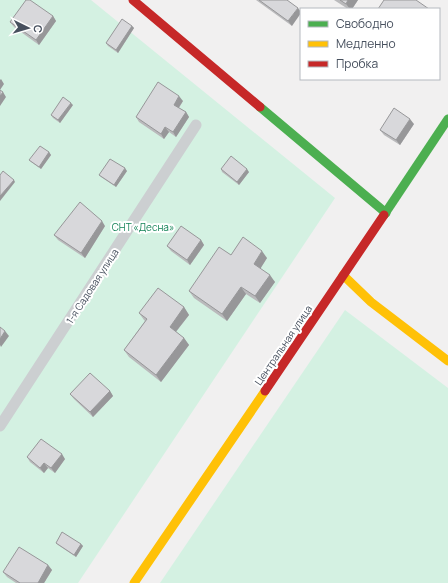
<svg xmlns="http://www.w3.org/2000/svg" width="448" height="583" viewBox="0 0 448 583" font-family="Manrope,sans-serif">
	<rect width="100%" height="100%" fill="#f1f0f0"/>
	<!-- green -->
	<g fill="#d4f1e2">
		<path d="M 0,0 L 91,0 L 335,198 L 78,583 L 0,583 Z"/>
		<path d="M 345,310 L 448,388 L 448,583 L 160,583 Z"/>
	</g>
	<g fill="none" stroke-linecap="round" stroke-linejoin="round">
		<!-- lane -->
		<path stroke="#cccfd1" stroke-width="11" d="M 0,426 L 196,125"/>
		<!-- fast -->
		<g stroke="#4caf50" stroke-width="9">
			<path d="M 260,107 L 386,213"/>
			<path d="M 384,215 L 448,119"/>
		</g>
		<!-- slow -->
		<g stroke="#ffc107" stroke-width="9">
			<path d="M 343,275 L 371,302 L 448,361"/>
			<path d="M 134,583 L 265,391"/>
		</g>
		<!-- jam -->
		<g stroke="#c62828" stroke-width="9">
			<path d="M 133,0 L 260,107"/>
			<path d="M 265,391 L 384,215"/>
		</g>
	</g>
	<!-- wall -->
	<g fill="#bababc">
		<path d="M 256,0 L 287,0 L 292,26 Z"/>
		<path d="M 334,0 L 358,0 L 352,9 L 348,9 Z"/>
		<path d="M 53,16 L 56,21 L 39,45 L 14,27 L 10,22 Z"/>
		<path d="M 132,26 L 134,28 L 118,53 L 108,46 L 106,43 Z"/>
		<path d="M 183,101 L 179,108 L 186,112 L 189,117 L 176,137 L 169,132 L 164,139 L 139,122 L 136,117 Z"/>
		<path d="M 73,105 L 60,123 L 53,118 L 51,115 Z"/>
		<path d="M 414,124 L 400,145 L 384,135 L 380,130 Z"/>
		<path d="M 49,152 L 51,155 L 41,169 L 31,162 L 29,160 Z"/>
		<path d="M 221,169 L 249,172 L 239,185 L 222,172 Z"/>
		<path d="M 127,171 L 116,187 L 101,177 L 99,175 Z"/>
		<path d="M 105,226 L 85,258 L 58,240 L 54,235 Z"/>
		<path d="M 201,240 L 204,245 L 190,265 L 171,251 L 167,246 Z"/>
		<path d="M 231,255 L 267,258 L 260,268 L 275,282 L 260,303 L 246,294 L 227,321 L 194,298 L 189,291 Z"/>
		<path d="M 184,307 L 189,315 L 176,332 L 184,338 L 189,345 L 161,382 L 129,357 L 124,350 L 145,321 L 144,320 L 139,313 Z"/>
		<path d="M 110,391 L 113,396 L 93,417 L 74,399 L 70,394 Z"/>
		<path d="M 27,457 L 65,459 L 55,473 L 48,468 L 44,473 L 30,462 Z"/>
		<path d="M 56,543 L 81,544 L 83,546 L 76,557 L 58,545 Z"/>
		<path d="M 48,565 L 52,570 L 44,583 L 16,583 L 7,577 L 3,572 Z"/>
	</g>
	<!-- shaded-wall -->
	<g fill="#979799">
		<path d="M 348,0 L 358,0 L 352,9 L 350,9 L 346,4 Z"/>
		<path d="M 298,8 L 301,12 L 301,13 L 292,26 L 288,21 Z"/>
		<path d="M 53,16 L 56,21 L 39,45 L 36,40 Z"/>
		<path d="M 132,26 L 134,28 L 118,53 L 116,50 Z"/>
		<path d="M 1,79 L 4,84 L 0,90 L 0,80 Z"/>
		<path d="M 3,92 L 6,97 L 0,106 L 0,96 Z"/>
		<path d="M 179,96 L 183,101 L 177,110 L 174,105 Z"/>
		<path d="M 71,103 L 73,105 L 60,123 L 58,120 Z"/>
		<path d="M 186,112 L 189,117 L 176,137 L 173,132 Z"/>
		<path d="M 410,119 L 414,124 L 400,145 L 396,140 Z"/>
		<path d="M 165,127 L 169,132 L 164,139 L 161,134 Z"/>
		<path d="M 49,152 L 51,155 L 41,169 L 39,167 Z"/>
		<path d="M 125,168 L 127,171 L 116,187 L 114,185 Z"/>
		<path d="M 247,169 L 249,172 L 239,185 L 237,182 Z"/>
		<path d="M 14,180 L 15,182 L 0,201 L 0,196 Z"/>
		<path d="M 102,221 L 105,226 L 85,258 L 81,253 Z"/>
		<path d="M 201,240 L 204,245 L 190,265 L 187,260 Z"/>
		<path d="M 262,251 L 267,258 L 259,271 L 254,264 Z"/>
		<path d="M 270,275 L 275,282 L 260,303 L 255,296 Z"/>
		<path d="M 241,287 L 246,294 L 227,321 L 222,314 Z"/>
		<path d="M 184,307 L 189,315 L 174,334 L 170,327 Z"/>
		<path d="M 5,331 L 9,336 L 1,347 L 0,345 L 0,339 Z"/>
		<path d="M 184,338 L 189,345 L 161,382 L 156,375 Z"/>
		<path d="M 110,391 L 113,396 L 93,417 L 90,412 Z"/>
		<path d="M 62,454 L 65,459 L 55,473 L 51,468 Z"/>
		<path d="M 44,463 L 48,468 L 44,473 L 40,468 Z"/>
		<path d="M 81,544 L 83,546 L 76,557 L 74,555 Z"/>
		<path d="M 48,565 L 52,570 L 44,583 L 38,583 Z"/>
	</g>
	<!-- building -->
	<g fill="#d8d8db" stroke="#979799">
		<path d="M 26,0 L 30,0 L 53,16 L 36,40 L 10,22 Z"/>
		<path d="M 259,0 L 287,0 L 298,8 L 288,21 Z"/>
		<path d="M 340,0 L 348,0 L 346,4 Z"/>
		<path d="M 384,0 L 416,0 L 429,9 L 378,9 Z"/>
		<path d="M 122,19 L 132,26 L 116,50 L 106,43 Z"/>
		<path d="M 158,82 L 179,96 L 174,105 L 186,112 L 173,132 L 165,127 L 161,134 L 136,117 Z"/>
		<path d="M 0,90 L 3,92 L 0,96 Z"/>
		<path d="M 63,97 L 71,103 L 58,120 L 51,115 Z"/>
		<path d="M 394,108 L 410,119 L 396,140 L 380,130 Z"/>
		<path d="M 40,146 L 49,152 L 39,167 L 29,160 Z"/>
		<path d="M 231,156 L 247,169 L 237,182 L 221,169 Z"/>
		<path d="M 110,159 L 125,168 L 114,185 L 99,175 Z"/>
		<path d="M 3,171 L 14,180 L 0,196 L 0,175 Z"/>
		<path d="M 80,202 L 102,221 L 81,253 L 54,235 Z"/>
		<path d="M 181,226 L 201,240 L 187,260 L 167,246 Z"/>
		<path d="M 243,237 L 262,251 L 254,264 L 270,275 L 255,296 L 241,287 L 222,314 L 189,291 L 219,247 L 231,255 Z"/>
		<path d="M 158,288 L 184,307 L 170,327 L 184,338 L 156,375 L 124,350 L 147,319 L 139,313 Z"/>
		<path d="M 0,327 L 5,331 L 0,339 Z"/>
		<path d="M 90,373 L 110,391 L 90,412 L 70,394 Z"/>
		<path d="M 41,439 L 62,454 L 51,468 L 44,463 L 40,468 L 27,457 Z"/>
		<path d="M 62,532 L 81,544 L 74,555 L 56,543 Z"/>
		<path d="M 19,547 L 48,565 L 38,583 L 20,583 L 3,572 Z"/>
	</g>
	<g text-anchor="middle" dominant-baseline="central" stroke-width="4" stroke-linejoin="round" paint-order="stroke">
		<!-- park labels -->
		<g font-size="10" fill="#138357" stroke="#fff">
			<text x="143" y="227">СНТ «Десна»</text>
		</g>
		<!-- street labels -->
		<g font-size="10" fill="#47505e" stroke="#fff">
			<text transform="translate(92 286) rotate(-57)">1-я Садовая улица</text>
			<text transform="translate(283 345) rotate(-56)">Центральная улица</text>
		</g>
	</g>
	<!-- legend -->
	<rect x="300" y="8" width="140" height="72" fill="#ffffff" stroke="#b5b9bf"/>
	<rect x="308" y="21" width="20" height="6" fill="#4caf50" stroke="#b5b9bf"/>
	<text x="336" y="28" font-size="12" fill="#47505e">Свободно</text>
	<rect x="308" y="41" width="20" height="6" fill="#ffc107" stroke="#b5b9bf"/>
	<text x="336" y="48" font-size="12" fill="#47505e">Медленно</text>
	<rect x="308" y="61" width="20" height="6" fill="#c62828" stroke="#b5b9bf"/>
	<text x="336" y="68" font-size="12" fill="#47505e">Пробка</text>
	<!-- north arrow -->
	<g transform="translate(28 28) rotate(95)" stroke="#ffffff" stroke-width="3" paint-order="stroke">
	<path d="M0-3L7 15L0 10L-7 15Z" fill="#47505e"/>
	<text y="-6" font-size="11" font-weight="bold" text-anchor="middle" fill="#47505e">С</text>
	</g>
</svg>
